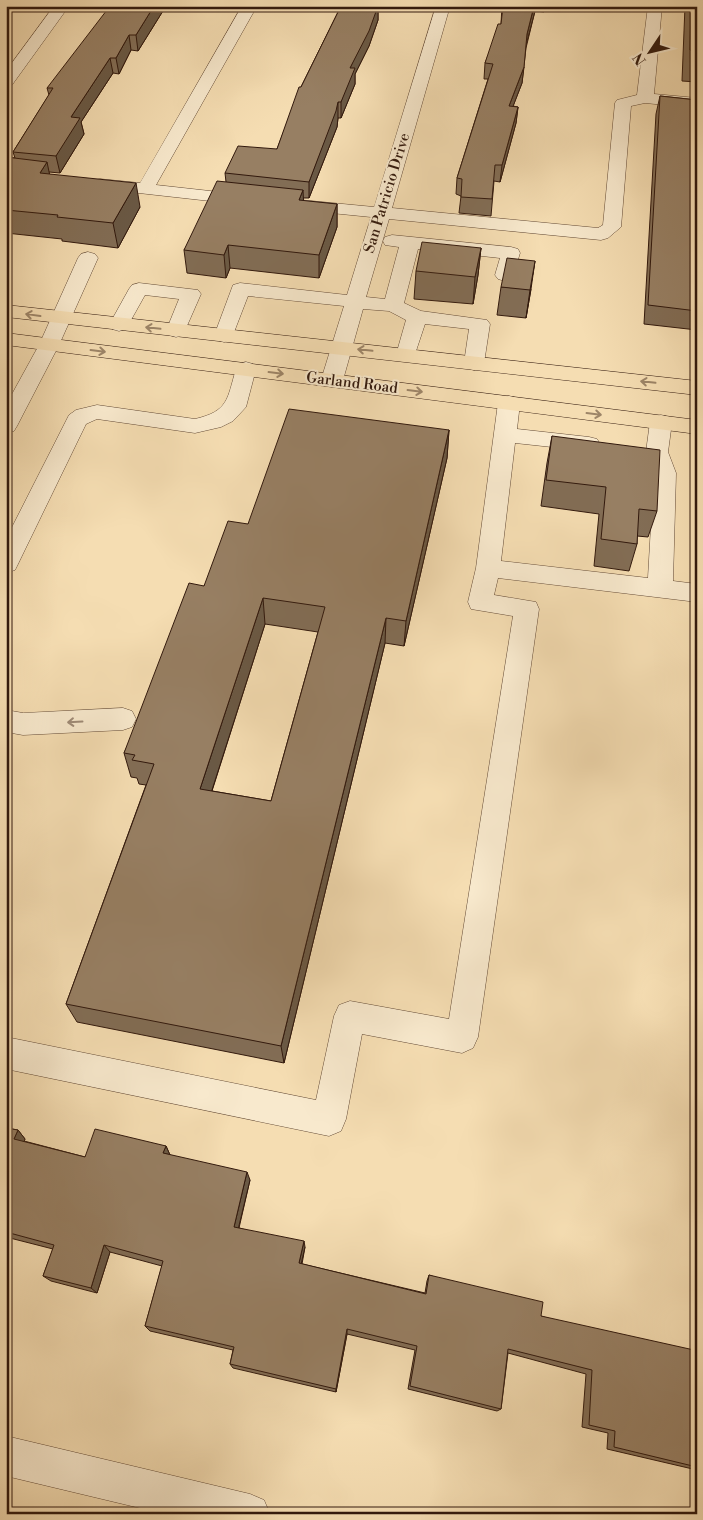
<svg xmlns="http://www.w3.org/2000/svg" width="703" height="1520" viewBox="0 0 703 1520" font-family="'Libre Bodoni',serif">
	<rect width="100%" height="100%" fill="#f5ddb2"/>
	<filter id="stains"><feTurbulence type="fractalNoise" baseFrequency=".004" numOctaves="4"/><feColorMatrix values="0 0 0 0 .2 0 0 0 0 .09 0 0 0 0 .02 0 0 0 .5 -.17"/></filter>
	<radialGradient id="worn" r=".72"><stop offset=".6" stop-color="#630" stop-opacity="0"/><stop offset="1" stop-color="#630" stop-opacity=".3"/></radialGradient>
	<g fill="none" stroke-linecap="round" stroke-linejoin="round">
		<defs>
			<g id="minor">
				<path d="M 54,6 L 69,6 L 12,85 L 6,87 L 6,71 Z"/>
				<path d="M 242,6 L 257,6 L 156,185 L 246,195 L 252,196 L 255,200 L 252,204 L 246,205 L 94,188 L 91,184 L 94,180 L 100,179 L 140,183 Z"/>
				<path d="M 436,6 L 450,6 L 392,208 L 598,228 L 603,225 L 615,103 L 617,100 L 637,95 L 648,6 L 662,6 L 654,94 L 697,98 L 697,108 L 645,103 L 631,106 L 621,227 L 608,238 L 601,240 L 389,219 L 366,297 L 385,299 L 399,247 L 385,245 L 383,241 L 385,237 L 392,235 L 511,247 L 518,249 L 520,253 L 512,279 L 505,281 L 498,279 L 495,275 L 500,258 L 418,249 L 404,303 L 421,311 L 487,320 L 490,324 L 484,363 L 481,368 L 474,370 L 467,368 L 464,363 L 469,329 L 425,324 L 413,360 L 406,361 L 399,360 L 396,355 L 406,320 L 389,311 L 363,309 L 343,380 L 339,385 L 332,387 L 325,385 L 321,380 L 344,306 L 248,296 L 231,340 L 224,342 L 217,340 L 214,336 L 233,285 L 240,283 L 347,295 L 371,217 L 301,210 L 295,209 L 292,205 L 295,201 L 301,200 L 374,207 Z"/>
				<path d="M 88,252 L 95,254 L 98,258 L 59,345 L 17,426 L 14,431 L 6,433 L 6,405 L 39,345 L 78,258 L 81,254 Z"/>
				<path d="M 139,283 L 198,290 L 201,294 L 183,335 L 176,337 L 169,335 L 166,331 L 179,299 L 145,295 L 126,329 L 119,331 L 112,329 L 109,325 L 129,289 L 132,285 Z"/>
				<path d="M 246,362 L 253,364 L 256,369 L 246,407 L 233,421 L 221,427 L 195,433 L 97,419 L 86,424 L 18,564 L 15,570 L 6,573 L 6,539 L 69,415 L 76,410 L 97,405 L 195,419 C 229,411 227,399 236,369 L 239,364 Z"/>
				<path d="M 509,396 L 517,398 L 520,403 L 517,429 L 589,437 L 597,439 L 600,444 L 597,449 L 589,451 L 515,443 L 501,561 L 648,578 L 654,473 L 646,452 L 650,422 L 653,417 L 661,415 L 669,417 L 672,422 L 668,452 L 676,473 L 673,581 L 697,584 L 697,602 L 498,578 L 494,595 L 536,602 L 539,609 L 478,1037 L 473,1048 L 462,1053 L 362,1034 L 346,1119 L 341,1131 L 329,1136 L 6,1069 L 6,1037 L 316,1100 L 334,1016 L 339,1005 L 350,1001 L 449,1019 L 513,616 L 471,609 L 468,602 L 476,568 L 498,403 L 501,398 Z"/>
				<path d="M 123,708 L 132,711 L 136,719 L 132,727 L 123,730 L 23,735 L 6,732 L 6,710 L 23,713 Z"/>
				<path d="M 6,1436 L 250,1494 L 264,1500 L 270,1514 L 165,1514 L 6,1476 Z"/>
			</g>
			<g id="major">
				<path d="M 6,305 L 697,381 L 697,395 L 6,317 Z"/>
				<path d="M 6,333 L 697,420 L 697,434 L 6,345 Z"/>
			</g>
		</defs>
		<!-- minor casing -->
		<use href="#minor" stroke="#634a36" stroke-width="1"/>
		<!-- major casing -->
		<use href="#major" stroke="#32190d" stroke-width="1"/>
		<!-- minor -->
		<use href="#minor" fill="#f8e9cd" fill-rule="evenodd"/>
		<!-- major -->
		<use href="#major" fill="#f5ddb2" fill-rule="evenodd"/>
	</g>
	<!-- wall -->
	<g fill="#826d55" stroke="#32190d" fill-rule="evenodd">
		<path d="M 166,6 L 138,51 L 131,50 L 119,74 L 113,73 L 81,122 L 84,134 L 60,173 L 49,172 L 49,174 L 140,207 L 118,248 L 62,241 L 62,239 L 6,233 L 6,157 L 15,158 L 13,152 L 49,95 L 47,88 Z"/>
		<path d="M 341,6 L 378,6 L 378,20 L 369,46 L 355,74 L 355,84 L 341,118 L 338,118 L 337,127 L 309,198 L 303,198 L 303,201 L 337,204 L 337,227 L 319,278 L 230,268 L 226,278 L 187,273 L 184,250 L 226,182 L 225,173 L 277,149 L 301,87 Z"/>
		<path d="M 502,6 L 545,6 L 544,12 L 535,11 L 526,48 L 522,83 L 513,106 L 518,107 L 516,123 L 500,182 L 494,181 L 491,216 L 459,213 L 461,196 L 456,194 L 457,178 L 488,79 L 484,79 L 485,63 L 501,24 Z"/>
		<path d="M 685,6 L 697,6 L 697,82 L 682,81 Z"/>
		<path d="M 660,96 L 697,100 L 697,330 L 644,324 L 656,114 Z"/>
		<path d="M 481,248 L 478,275 L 473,304 L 414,299 L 416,271 Z"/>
		<path d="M 501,287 L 531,289 L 526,318 L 497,315 Z"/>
		<path d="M 449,430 L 447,458 L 404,646 L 385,643 L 284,1063 L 77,1022 L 66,1004 L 146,785 L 139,784 L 137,778 L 131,777 L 124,753 L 204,586 L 248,524 ZM 265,624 L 318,632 L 271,801 L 212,791 Z"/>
		<path d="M 552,436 L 657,511 L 648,537 L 637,536 L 637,544 L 629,571 L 594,566 L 599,514 L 541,506 L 547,463 Z"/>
		<path d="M 6,1128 L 18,1130 L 25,1139 L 24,1141 L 85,1157 L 166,1146 L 170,1155 L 250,1180 L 239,1228 L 305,1247 L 302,1264 L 425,1293 L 427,1281 L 429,1275 L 541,1316 L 697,1365 L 697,1470 L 607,1449 L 608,1433 L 582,1427 L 586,1374 L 508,1353 L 501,1409 L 497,1411 L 408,1389 L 415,1350 L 347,1334 L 336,1392 L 233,1368 L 230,1364 L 233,1350 L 150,1331 L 145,1326 L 162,1266 L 110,1252 L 97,1293 L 51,1281 L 43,1276 L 53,1249 L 6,1237 Z"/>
	</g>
	<!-- shaded-wall -->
	<g fill="#6a5945" stroke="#32190d">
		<path d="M 154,6 L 166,6 L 138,51 L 136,35 Z"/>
		<path d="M 378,6 L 378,20 L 369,46 L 355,74 L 355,84 L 341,118 L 341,102 L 350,68 Z"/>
		<path d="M 534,6 L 536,6 L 535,11 L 525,49 L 527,34 Z"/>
		<path d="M 129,35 L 131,50 L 119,74 L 116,58 Z"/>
		<path d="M 110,58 L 113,73 L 81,122 L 84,134 L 60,173 L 56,156 L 71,117 Z"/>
		<path d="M 524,67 L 522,83 L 507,122 L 509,106 Z"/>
		<path d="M 338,102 L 338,118 L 337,127 L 309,198 L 309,182 Z"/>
		<path d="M 518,107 L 516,123 L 500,182 L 502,165 Z"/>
		<path d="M 47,162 L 52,186 L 40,173 Z"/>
		<path d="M 136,183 L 140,207 L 118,248 L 113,223 Z"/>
		<path d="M 303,190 L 304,213 L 299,200 Z"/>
		<path d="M 337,204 L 337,227 L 319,278 L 319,255 Z"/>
		<path d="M 228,245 L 230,268 L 226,278 L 224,255 Z"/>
		<path d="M 481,248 L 478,275 L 473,304 L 475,277 Z"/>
		<path d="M 535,261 L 531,289 L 526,318 L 530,290 Z"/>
		<path d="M 449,430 L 447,458 L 404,646 L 406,621 Z"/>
		<path d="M 263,598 L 265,624 L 205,812 L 200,789 Z"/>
		<path d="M 386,618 L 385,643 L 284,1063 L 281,1046 Z"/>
		<path d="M 18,1130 L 25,1139 L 22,1147 L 14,1139 Z"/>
		<path d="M 166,1146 L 170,1155 L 163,1153 Z"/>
		<path d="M 247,1172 L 250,1180 L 237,1234 L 234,1227 Z"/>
		<path d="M 304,1241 L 305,1247 L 300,1269 L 299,1263 Z"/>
		<path d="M 104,1245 L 110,1252 L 97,1293 L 91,1288 Z"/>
		<path d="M 347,1329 L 347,1334 L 336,1392 L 336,1389 Z"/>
	</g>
	<!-- building -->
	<g fill="#977f63" stroke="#32190d" fill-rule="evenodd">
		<path d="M 110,6 L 154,6 L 136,35 L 129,35 L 116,58 L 110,58 L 71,117 L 80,118 L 56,156 L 13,152 L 53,88 L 47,88 Z"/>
		<path d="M 341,6 L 378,6 L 369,31 L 350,68 L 355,68 L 341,102 L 338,102 L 336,111 L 309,182 L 225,173 L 238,146 L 277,149 L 299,87 L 301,87 Z"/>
		<path d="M 503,6 L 534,6 L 527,34 L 524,67 L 509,106 L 518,107 L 502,165 L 495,165 L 492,199 L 461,197 L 462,179 L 457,178 L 493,64 L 485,63 L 498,24 L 501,24 Z"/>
		<path d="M 691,6 L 697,6 L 697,51 L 690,50 Z"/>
		<path d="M 660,96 L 697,100 L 697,311 L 648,305 Z"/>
		<path d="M 6,157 L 47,162 L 40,173 L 136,183 L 113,223 L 57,217 L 58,215 L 6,210 Z"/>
		<path d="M 217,181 L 303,190 L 299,200 L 337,204 L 319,255 L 228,245 L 224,255 L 184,250 Z"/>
		<path d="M 422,242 L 481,248 L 475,277 L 416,271 Z"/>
		<path d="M 507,258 L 535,261 L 530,290 L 501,287 Z"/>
		<path d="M 289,409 L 449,430 L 406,621 L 386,618 L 281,1046 L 66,1004 L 154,764 L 132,760 L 135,755 L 124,753 L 189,583 L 204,586 L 228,521 L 248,524 ZM 263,598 L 325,607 L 271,801 L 200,789 Z"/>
		<path d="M 552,436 L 660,450 L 657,511 L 639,509 L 637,544 L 601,539 L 606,487 L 546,480 Z"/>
		<path d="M 6,1128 L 18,1130 L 14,1139 L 85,1157 L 95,1129 L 166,1146 L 163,1153 L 247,1172 L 234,1227 L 304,1241 L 299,1263 L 426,1294 L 429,1275 L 543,1302 L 541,1316 L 694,1350 L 694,1364 L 697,1365 L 697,1467 L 614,1447 L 615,1431 L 589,1425 L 592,1370 L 508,1349 L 501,1409 L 410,1386 L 417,1346 L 347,1329 L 336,1389 L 230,1364 L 234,1347 L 145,1326 L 163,1261 L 104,1245 L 91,1288 L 43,1276 L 54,1245 L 6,1232 Z"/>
	</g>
	<!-- one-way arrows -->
	<defs><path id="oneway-shaft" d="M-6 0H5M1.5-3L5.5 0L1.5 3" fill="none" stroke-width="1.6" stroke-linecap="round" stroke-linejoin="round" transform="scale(1.25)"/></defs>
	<g stroke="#9d8568">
		<use href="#oneway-shaft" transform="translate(33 315) rotate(-172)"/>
		<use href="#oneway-shaft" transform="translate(153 328) rotate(-174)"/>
		<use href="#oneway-shaft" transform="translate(365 350) rotate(-174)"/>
		<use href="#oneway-shaft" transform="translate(98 351) rotate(7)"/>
		<use href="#oneway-shaft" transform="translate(276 373) rotate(7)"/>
		<use href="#oneway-shaft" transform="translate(648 382) rotate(-174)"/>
		<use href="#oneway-shaft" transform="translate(415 391) rotate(7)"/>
		<use href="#oneway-shaft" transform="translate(594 414) rotate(7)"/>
	</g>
	<use stroke="#9f8b77" href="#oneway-shaft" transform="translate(75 722) rotate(177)"/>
	<g text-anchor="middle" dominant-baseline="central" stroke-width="4" stroke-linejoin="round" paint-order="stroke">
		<!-- far-street labels -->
		<g font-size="15" fill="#32190d" stroke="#f8e9cd">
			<text transform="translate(387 193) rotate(-73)">San Patricio Drive</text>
			<text transform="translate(352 383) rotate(7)">Garland Road</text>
		</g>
	</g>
	<!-- margin -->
	<rect width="703" height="1520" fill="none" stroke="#f5ddb2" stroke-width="25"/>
	<rect x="8" y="8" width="688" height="1505" fill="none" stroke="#32190d" stroke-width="2.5"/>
	<rect x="12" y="12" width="678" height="1495" fill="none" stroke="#32190d"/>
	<!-- north arrow -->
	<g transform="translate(650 52) rotate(235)" stroke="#f8e9cd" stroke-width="4" paint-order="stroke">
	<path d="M0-4L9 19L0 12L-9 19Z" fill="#32190d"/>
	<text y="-8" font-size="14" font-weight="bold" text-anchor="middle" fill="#32190d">N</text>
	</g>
	<rect width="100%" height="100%" filter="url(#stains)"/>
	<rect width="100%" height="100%" fill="url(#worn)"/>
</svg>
